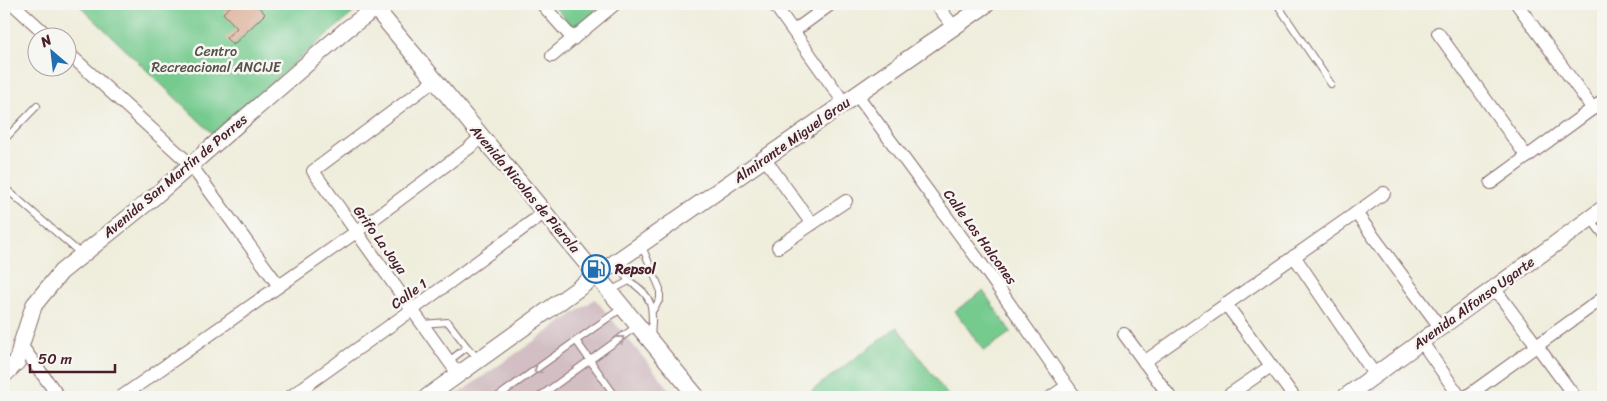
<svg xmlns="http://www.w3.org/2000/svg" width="1607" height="401" viewBox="0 0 1607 401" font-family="Sriracha,sans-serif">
	<rect width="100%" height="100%" fill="#f6f6f2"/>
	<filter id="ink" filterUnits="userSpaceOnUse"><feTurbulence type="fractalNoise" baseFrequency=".02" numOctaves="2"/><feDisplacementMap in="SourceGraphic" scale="10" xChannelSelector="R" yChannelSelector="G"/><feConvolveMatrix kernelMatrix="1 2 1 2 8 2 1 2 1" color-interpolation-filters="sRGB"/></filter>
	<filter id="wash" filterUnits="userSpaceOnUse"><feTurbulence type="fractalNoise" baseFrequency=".0096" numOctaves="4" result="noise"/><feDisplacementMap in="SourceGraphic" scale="20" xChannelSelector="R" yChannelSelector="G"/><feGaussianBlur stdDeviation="1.12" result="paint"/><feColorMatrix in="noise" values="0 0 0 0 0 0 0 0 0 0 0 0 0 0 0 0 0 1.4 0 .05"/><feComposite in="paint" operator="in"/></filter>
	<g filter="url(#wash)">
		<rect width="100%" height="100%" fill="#efeddb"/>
		<!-- industrial -->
		<path fill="#d2bec3" d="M 595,299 L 676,397 L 453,397 Z"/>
		<!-- green -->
		<g fill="#75ca8e" stroke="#60745c">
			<path d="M 78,4 L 357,4 L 350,9 L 353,13 L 297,60 L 215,136 Z"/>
			<path d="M 552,4 L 591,4 L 597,10 L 575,30 Z"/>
			<path d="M 983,291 L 1011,332 L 984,351 L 955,311 Z"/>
			<path d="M 897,327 L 949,397 L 803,397 Z"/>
		</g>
		<g id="blocks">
			<!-- building -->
			<path fill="#dbae97" d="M 233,4 L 256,4 L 265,14 L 233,45 L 226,38 L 237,28 L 223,13 Z"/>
		</g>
	</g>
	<g filter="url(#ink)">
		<use href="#blocks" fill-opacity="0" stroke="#846769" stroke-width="1"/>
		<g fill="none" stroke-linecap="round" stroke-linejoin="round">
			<defs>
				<g id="service">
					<path d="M 1277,4 L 1331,84"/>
					<path d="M 4,140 L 37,106"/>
					<path d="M 4,187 L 81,254"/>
					<path d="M 1591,220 L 1603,236"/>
					<path d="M 641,244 L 660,289 L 660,299 L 653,310"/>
					<path d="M 615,263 L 629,281"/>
					<path d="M 610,291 L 629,281 C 655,296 653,310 651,337"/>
					<path d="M 422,324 L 448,322 L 467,347 L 478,358"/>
					<path d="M 577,342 L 616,397"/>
					<path d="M 449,361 L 467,347"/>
					<path d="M 497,397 L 622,308"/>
					<path d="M 539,397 L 637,326"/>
				</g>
				<g id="minor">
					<path d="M 13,4 L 50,38"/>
					<path d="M 542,4 L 573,39"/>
					<path d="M 774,4 L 845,104"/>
					<path d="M 936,4 L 954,27"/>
					<path d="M 1517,4 L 1593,109"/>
					<path d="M 794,31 L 831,4"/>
					<path d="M 1438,33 L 1527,157"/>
					<path d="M 68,53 L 190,164 L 279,286"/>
					<path d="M 552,56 L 615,4"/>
					<path d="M 435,80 L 313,171 L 458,374"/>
					<path d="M 857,95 L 985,269 L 1075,397"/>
					<path d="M 765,159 L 812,224"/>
					<path d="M 1491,183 L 1603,101"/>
					<path d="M 1356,213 L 1384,193"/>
					<path d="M 778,247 L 846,201"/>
					<path d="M 1294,256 L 1375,375"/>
					<path d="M 1494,288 L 1575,397"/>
					<path d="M 1226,304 L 1294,397"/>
					<path d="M 1124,334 L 1170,397"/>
					<path d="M 1421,341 L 1460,397"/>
					<path d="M 21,345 L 59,397"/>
					<path d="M 1144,362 L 1356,213 L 1440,327"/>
					<path d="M 121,397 L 356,232 L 469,148 L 482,136"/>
					<path d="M 290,397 L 412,310 L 545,212"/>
					<path d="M 1051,397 L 1067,386"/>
					<path d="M 1226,397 L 1271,366"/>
					<path d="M 1466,397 L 1603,298"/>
				</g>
				<g id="tertiary">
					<path d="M 372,4 L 697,397"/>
					<path d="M 4,375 L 17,362 L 21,345 L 34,305 L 61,272 L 154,197 L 347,29 L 381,4"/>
					<path d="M 427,397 L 597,275 L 987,4"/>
					<path d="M 1345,397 L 1603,209"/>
				</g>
			</defs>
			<!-- service casing -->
			<use href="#service" stroke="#846769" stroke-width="8"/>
			<!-- minor casing -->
			<use href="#minor" stroke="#846769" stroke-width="14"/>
			<!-- tertiary casing -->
			<use href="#tertiary" stroke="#846769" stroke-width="18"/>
			<!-- service -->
			<use href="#service" stroke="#fff" stroke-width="6"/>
			<!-- minor -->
			<use href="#minor" stroke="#fff" stroke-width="12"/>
			<!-- tertiary -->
			<use href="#tertiary" stroke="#fff" stroke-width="16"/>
		</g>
		<!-- one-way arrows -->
		<defs><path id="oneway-chevron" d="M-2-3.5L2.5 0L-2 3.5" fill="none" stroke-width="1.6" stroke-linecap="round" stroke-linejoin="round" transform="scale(1.25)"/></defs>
		<g stroke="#ae9aa0">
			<use href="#oneway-chevron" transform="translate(621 339) rotate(-37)"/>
			<use href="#oneway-chevron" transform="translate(537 370) rotate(145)"/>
		</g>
	</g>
	<!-- icons -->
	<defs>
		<symbol id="fuel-ring" viewBox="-11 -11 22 22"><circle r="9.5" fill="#f6f6f2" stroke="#1f6fb2" stroke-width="1.5"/><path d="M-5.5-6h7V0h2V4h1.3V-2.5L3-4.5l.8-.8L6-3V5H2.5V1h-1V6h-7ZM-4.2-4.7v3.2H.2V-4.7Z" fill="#1f6fb2"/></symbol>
	</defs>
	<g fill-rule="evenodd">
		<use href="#fuel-ring" x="580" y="253" width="32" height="32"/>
	</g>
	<g text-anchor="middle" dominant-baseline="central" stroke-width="5" stroke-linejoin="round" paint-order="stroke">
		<!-- park labels -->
		<g font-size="14" fill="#575249" stroke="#f6f6f2">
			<text x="216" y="51">Centro<tspan x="216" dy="16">Recreacional ANCIJE</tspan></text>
		</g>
		<!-- street labels -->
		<g font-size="14" fill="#4a1f2b" stroke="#f6f6f2">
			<text transform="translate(792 140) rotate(-35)">Almirante Miguel Grau</text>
			<text transform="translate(175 176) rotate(-40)">Avenida San Martín de Porres</text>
			<text transform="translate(525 189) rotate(50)">Avenida Nicolas de Pierola</text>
			<text transform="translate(980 237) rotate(54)">Calle Los Halcones</text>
			<text transform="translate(380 240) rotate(54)">Grifo La Joya</text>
			<text transform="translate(409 294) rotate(-36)">Calle 1</text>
			<text transform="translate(1474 303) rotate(-36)">Avenida Alfonso Ugarte</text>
		</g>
		<!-- poi labels -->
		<g font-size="14" font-weight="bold" fill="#4a1f2b" stroke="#f6f6f2" text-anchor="start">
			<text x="615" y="269">Repsol</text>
		</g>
	</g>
	<!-- margin -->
	<rect width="1607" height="401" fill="none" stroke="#f6f6f2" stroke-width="20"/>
	<!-- north arrow -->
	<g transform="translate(52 52) rotate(332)"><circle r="24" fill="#f6f6f2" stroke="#b1a0a2"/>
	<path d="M0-4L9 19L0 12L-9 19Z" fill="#1f6fb2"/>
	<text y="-8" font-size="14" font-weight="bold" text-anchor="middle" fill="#4a1f2b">N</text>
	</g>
	<!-- scale -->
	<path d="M30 364v8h85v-8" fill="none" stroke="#4a1f2b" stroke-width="2.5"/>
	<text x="38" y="364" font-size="15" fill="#4a1f2b" stroke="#f6f6f2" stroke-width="4" paint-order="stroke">50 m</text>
</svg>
